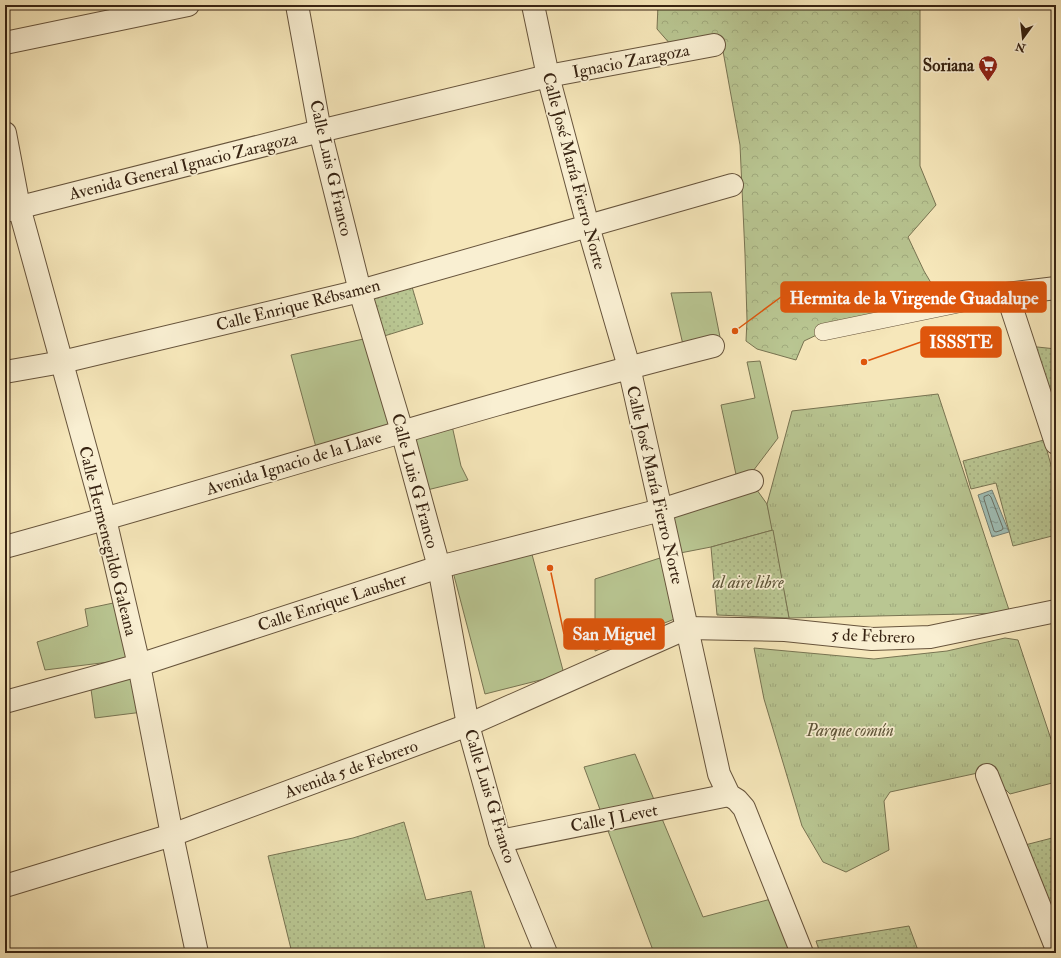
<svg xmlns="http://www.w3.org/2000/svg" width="1061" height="958" viewBox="0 0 1061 958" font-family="'IM FELL Double Pica',serif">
	<defs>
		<pattern id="forest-crowns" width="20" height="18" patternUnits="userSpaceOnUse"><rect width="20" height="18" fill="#b9c692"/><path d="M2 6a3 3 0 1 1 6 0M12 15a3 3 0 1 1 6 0" fill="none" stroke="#a0aa7d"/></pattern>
		<pattern id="park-tufts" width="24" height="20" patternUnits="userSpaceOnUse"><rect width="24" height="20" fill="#b9c692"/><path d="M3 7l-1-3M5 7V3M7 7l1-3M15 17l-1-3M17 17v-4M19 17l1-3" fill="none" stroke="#a0aa7d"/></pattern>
		<pattern id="garden-dots" width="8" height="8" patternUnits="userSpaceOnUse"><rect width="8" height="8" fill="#b9c692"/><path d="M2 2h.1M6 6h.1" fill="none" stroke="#a0aa7d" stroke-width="1.8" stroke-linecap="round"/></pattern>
		<pattern id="water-ripples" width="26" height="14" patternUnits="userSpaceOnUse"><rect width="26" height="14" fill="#9ebeb6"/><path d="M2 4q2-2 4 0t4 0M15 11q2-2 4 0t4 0" fill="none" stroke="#829a93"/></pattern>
	</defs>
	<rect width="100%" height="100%" fill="#f6e7ba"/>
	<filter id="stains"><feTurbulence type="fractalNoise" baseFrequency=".005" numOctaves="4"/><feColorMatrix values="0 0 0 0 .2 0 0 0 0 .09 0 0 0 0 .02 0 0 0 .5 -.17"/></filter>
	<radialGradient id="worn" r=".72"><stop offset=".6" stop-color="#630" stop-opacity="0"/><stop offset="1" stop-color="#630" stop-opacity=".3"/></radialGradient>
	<!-- grass -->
	<g fill="#b9c692" stroke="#787452">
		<path d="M 711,292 L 721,342 L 684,349 L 671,293 Z"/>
		<path d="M 368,338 L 396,428 L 317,451 L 291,355 Z"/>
		<path d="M 760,361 L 778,438 L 750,475 L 737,479 L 721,405 L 755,398 L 747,362 Z"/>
		<path d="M 451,421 L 461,466 L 468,480 L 427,490 L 411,434 Z"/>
		<path d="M 754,486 L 767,504 L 773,530 L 711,547 L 675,554 L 666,512 Z"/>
		<path d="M 530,547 L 564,674 L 485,694 L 452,568 Z"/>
		<path d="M 660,558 L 677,618 L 595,651 L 595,579 Z"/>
		<path d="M 118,602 L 133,659 L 45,670 L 37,642 L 88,626 L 85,609 Z"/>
		<path d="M 134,669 L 143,712 L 95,718 L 90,682 Z"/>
		<path d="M 635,754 L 703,917 L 771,899 L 791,953 L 654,953 L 584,767 Z"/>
	</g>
	<!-- forest -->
	<path fill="url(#forest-crowns)" stroke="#787452" d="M 658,5 L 920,5 L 920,166 L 936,205 L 908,237 L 924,271 L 940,298 L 911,314 L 823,332 L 804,341 L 796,360 L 757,349 L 746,341 L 747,320 L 745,254 L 740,145 L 721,40 L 671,45 L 657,29 Z"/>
	<!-- park -->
	<g fill="url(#park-tufts)" stroke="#787452">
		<path d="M 938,394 L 1010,613 L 789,618 L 767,504 L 792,411 Z"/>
		<path d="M 1005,638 L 1018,640 L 1056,754 L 1056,782 L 1010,794 L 987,771 L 890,792 L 884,801 L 889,850 L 846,872 L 823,862 L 802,826 L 764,699 L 754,648 L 874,659 L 947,651 Z"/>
	</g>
	<!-- garden -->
	<g fill="url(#garden-dots)" stroke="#787452">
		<path d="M 410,280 L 423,324 L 381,337 L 368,292 Z"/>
		<path d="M 1028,346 L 1056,349 L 1056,429 Z"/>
		<path d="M 1044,440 L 1056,483 L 1056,535 L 1013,546 L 996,483 L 971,489 L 963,461 Z"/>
		<path d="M 773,530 L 789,618 L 717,615 L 711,547 Z"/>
		<path d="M 404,822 L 426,900 L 471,891 L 486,953 L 292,953 L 268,856 L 353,838 Z"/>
		<path d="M 1056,837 L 1056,927 L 1025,845 Z"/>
		<path d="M 909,926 L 919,953 L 820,953 L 816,941 Z"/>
	</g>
	<!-- water -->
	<path fill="url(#water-ripples)" stroke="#758074" d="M 992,490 L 1009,532 L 992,537 L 978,495 Z"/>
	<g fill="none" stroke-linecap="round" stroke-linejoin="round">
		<!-- shore -->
		<path stroke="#6a7064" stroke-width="1" d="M 989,495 L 991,497 L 1003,528 L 1002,530 L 996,532 L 994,531 L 984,499 L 984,497 Z"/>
		<defs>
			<path id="pedestrian" d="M 823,332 L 1007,294"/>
			<g id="minor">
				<path d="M 297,5 L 320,131 L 360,291 L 402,431 L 439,567 L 468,725 L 500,841 L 546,953"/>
				<path d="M 533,5 L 548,76 L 588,226 L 629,367 L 661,510 L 719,774 L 729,795 L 737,800 L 744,808 L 802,953"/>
				<path d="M 5,43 L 188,5"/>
				<path d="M 5,133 L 19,207 L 105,519 L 139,665 L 172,835 L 197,953"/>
				<path d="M 5,211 L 320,131 L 548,76 L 714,45"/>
				<path d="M 1056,288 L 1007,294 L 1056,443"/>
				<path d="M 5,372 L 62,362 L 360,291 L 732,185"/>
				<path d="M 5,547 C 241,482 475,406 713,346"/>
				<path d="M 5,702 L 139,665 L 439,567 L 661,510 L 752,481"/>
				<path d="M 987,775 L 1056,947"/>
				<path d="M 500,841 L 729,795"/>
				<path d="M 5,886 L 172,835 L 468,725 L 687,628 L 785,630 L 872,639 L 930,637 L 1056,611"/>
			</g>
		</defs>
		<!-- pedestrian casing -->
		<use href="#pedestrian" stroke="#67543c" stroke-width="18"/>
		<!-- minor casing -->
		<use href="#minor" stroke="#67543c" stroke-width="24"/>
		<!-- pedestrian -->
		<use href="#pedestrian" stroke="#f9efd2" stroke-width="17"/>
		<!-- minor -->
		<use href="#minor" stroke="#f9efd2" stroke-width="22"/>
	</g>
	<!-- icons -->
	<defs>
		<symbol id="supermarket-pin" viewBox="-11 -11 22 30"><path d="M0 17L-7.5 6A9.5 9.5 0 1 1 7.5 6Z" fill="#8f2418" stroke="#f9efd2"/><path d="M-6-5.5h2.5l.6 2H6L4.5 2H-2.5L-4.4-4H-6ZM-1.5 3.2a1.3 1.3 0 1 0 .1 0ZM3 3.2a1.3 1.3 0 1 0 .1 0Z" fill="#fff"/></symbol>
	</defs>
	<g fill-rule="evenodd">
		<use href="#supermarket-pin" x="977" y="54" width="22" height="30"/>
	</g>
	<g text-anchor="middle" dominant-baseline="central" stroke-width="3.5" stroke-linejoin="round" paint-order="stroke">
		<!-- street labels -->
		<g font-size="17" fill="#372312" stroke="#f9efd2">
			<text transform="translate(631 61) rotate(-11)">Ignacio Zaragoza</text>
			<text transform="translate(183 166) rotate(-14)">Avenida General Ignacio Zaragoza</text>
			<text transform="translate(331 168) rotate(77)">Calle Luis G Franco</text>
			<text transform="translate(574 171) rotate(75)">Calle José María Fierro Norte</text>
			<text transform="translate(298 305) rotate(-14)">Calle Enrique Rébsamen</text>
			<text transform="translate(294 463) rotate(-17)">Avenida Ignacio de la Llave</text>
			<text transform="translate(415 481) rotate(75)">Calle Luis G Franco</text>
			<text transform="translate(655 485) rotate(77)">Calle José María Fierro Norte</text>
			<text transform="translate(108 541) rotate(76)">Calle Hermenegildo Galeana</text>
			<text transform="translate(332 602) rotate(-18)">Calle Enrique Lausher</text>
			<text transform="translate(873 636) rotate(2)">5 de Febrero</text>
			<text transform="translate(351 769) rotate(-20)">Avenida 5 de Febrero</text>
			<text transform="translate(490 796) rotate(73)">Calle Luis G Franco</text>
			<text transform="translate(614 818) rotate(-11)">Calle J Levet</text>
		</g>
		<!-- poi labels -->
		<g font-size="17" font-weight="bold" fill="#372312" stroke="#f9efd2" text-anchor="end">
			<text x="974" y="65">Soriana</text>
		</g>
		<!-- park labels -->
		<g font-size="17" font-style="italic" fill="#5e5438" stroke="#f9efd2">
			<text x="748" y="582">al aire libre</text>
			<text x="850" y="730">Parque común</text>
		</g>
	</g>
	<!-- callouts -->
	<path fill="none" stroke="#df560c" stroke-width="1.5" d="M735 331L781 297M864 362L921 342M550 568L564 634"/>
	<g fill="#df560c" stroke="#f9efd2" stroke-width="1.5">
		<circle cx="735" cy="331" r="4"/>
		<circle cx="864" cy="362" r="4"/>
		<circle cx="550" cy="568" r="4"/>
	</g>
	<g fill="#df560c" stroke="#df560c" stroke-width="1.5">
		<rect x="781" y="282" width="265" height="30" rx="4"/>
		<rect x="921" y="327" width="80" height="30" rx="4"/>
		<rect x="564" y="619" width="100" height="30" rx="4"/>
	</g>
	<g font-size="18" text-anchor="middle" font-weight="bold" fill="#fff">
		<text x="914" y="304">Hermita de la Virgende Guadalupe</text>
		<text x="961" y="348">ISSSTE</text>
		<text x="614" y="640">San Miguel</text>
	</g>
	<!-- margin -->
	<rect width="1061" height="958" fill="none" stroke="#f6e7ba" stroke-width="20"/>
	<rect x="6" y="6" width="1049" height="946" fill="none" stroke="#372312" stroke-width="2"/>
	<rect x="10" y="10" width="1041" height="938" fill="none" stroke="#372312"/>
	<!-- north arrow -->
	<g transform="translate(1023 38) rotate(195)" stroke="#f9efd2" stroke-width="3" paint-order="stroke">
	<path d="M0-3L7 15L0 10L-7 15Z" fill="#372312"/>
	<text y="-6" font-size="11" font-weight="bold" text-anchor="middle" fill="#372312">N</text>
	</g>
	<rect width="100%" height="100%" filter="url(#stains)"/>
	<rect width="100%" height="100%" fill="url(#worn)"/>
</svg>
